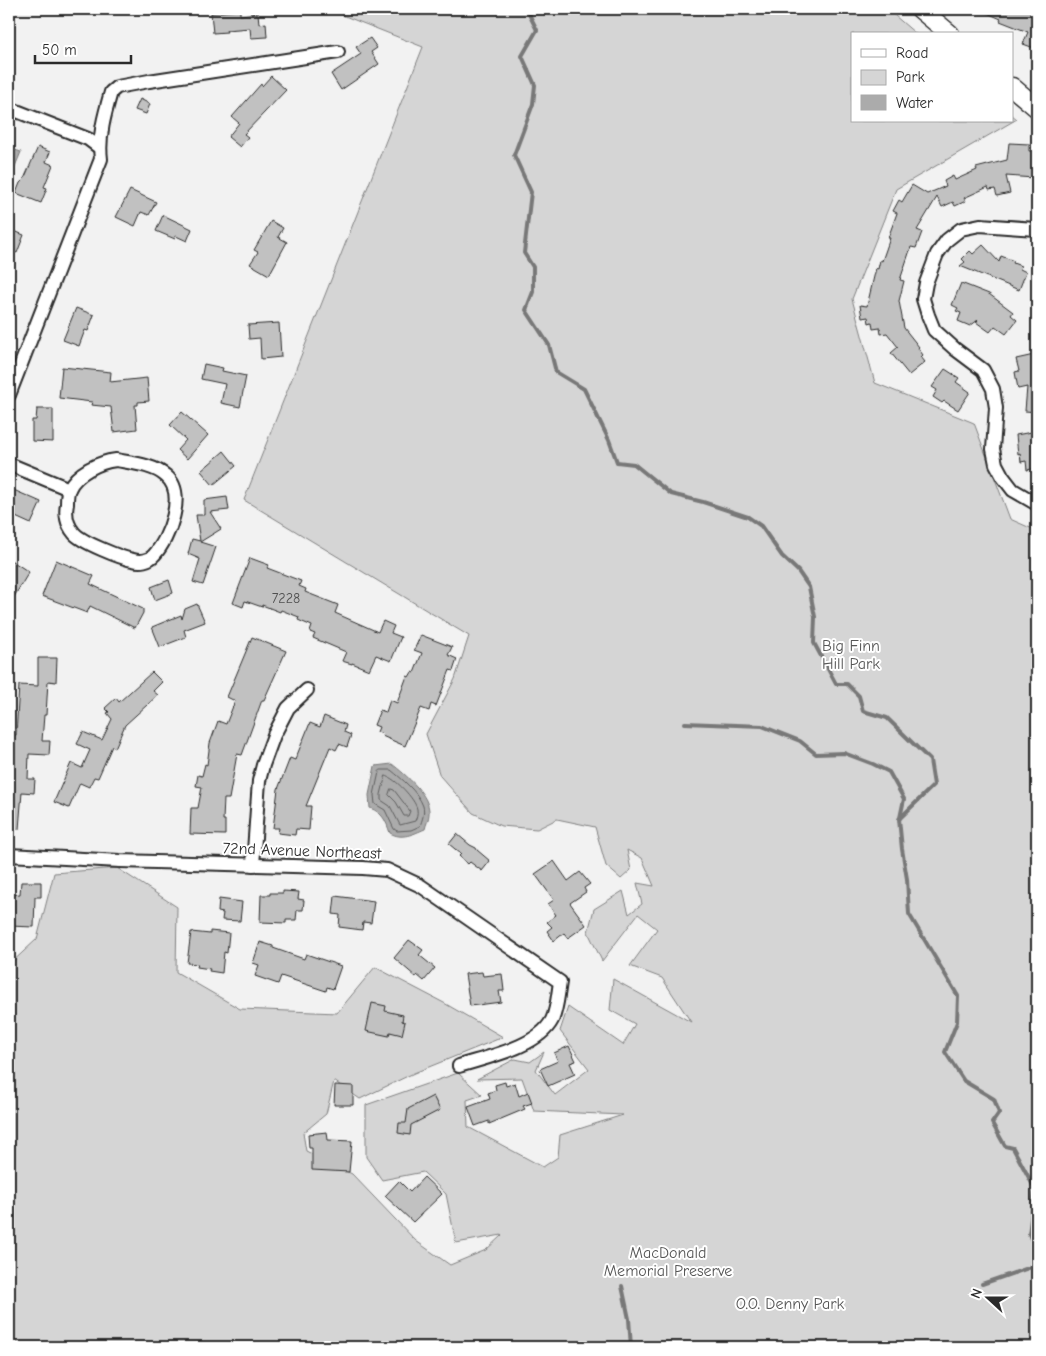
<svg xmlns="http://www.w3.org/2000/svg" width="1046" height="1356" viewBox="0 0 1046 1356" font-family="'Comic Neue',sans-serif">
	<rect width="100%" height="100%" fill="#f2f2f2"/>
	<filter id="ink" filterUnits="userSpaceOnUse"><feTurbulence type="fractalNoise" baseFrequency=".02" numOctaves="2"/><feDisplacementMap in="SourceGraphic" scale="10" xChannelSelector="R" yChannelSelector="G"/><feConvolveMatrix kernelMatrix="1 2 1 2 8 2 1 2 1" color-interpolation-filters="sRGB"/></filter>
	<g filter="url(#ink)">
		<!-- green -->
		<path fill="#d5d5d5" stroke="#808080" d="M 327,9 L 887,9 L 916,34 L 852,34 L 852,121 L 1012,121 L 1012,115 L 1017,119 L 896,189 L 852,299 L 875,383 L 974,423 L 1010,519 L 1035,530 L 1037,534 L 1037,1347 L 9,1347 L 9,965 L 37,939 L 54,873 L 117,868 L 177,907 L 176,972 L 240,1009 L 337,1013 L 375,967 L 444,1003 L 503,1037 L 414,1073 L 360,1099 L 334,1081 L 326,1114 L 303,1133 L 306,1151 L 352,1174 L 416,1241 L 450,1265 L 486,1250 L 502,1235 L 456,1243 L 446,1194 L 423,1172 L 382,1180 L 366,1157 L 366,1105 L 458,1073 L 482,1095 L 467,1100 L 468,1127 L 543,1167 L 558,1157 L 560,1135 L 623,1115 L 534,1111 L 522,1078 L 477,1079 L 515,1059 L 530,1062 L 544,1052 L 536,1070 L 555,1095 L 589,1069 L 560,1031 L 568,1007 L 623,1045 L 635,1024 L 610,1010 L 613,979 L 691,1022 L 662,978 L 630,966 L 657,929 L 638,914 L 602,961 L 588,932 L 594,909 L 623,891 L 629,914 L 642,904 L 637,883 L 654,886 L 642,858 L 627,850 L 631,870 L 621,879 L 606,866 L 595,827 L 557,819 L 537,829 L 501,826 L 473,813 L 440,776 L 426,734 L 455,679 L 469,636 L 244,500 L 423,47 Z"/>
		<!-- water -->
		<g fill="#ababab" stroke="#787878">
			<path d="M 9,148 L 21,152 L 11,176 L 9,175 Z"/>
			<path d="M 392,764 C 405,774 431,796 429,814 C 429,819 426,824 425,829 C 413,834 402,840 390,833 C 386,821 383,813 370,808 L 369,795 L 375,766 Z"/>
		</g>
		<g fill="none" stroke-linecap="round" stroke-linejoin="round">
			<!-- shore -->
			<g stroke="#5e5e5e" stroke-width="1">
				<path d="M 381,770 L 391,770 C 402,779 418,792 423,806 C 425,813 422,820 420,826 L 411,830 L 397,831 L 394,829 L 385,810 L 375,804 L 374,795 L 379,772 Z"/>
				<path d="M 386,776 C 395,778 415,799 417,809 C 418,814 416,818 415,821 L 400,825 L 390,806 L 381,800 L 381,795 Z"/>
				<path d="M 391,789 L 394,790 L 410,811 L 408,816 L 404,816 L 396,802 L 389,795 Z"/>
			</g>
			<!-- stream -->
			<g stroke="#787878" stroke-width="4">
				<path d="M 529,9 L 530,16 L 537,30 L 522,56 L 535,85 L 533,104 L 514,155 L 531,192 L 524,253 L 533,267 L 533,292 L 526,310 L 549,345 L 556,372 L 584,389 L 609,440 L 617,462 L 634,464 L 671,494 L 703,502 L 748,517 L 761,526 L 782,556 L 798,571 L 809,587 L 815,617 L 814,643 L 836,684 L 847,684 L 859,696 L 863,711 L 887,718 L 930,760 L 934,785 L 899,819 L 902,849 L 907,879 L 909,914 L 958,996 L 957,1022 L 945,1052 L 964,1081 L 994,1099 L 999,1113 L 992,1123 L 1005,1146 L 1013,1148 L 1035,1189 L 1029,1234 L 1037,1252"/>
				<path d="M 685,723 L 762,726 L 800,741 L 816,754 L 844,753 L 873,764 L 889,772 L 904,799 L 900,818"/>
				<path d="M 982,1284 L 1037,1265"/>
				<path d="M 622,1286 L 629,1319 L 631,1347"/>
			</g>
		</g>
		<!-- building -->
		<g fill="#c1c1c1" stroke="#2b2b2b">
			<path d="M 978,9 L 1033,9 L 1032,11 L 1036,13 L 1037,11 L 1037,49 L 1023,44 L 1028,32 L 1000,21 L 1001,19 Z"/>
			<path d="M 240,10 L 240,15 L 258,13 L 259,24 L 266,23 L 267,37 L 251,38 L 250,28 L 226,30 L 227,32 L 213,33 L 211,13 Z"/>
			<path d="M 370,38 L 377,48 L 371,52 L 379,64 L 341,90 L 331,74 L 361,54 L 356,47 Z"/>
			<path d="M 271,76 L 286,90 L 244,134 L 248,137 L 240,147 L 228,137 L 239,123 L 232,117 L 261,84 L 262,86 Z"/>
			<path d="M 140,99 L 150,104 L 146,114 L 135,110 Z"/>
			<path d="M 1009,143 L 1029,144 L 1029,151 L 1036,151 L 1034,178 L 1006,176 L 1010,193 L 997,196 L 995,189 L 989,190 L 988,187 L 964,198 L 966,201 L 955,206 L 953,202 L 942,207 L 937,197 L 917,230 L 922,232 L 916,248 L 911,247 L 900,280 L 904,281 L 899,301 L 904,328 L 919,347 L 918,348 L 923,355 L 921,357 L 925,362 L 909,375 L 891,353 L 898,347 L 887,333 L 881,334 L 880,328 L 873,329 L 872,322 L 869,323 L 868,317 L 862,318 L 860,305 L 867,306 L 876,268 L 878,269 L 880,260 L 882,261 L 890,238 L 888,238 L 897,213 L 893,211 L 899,200 L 902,202 L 912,185 L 927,194 L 946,186 L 944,181 L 953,176 L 955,180 L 977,170 L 976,168 L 1007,160 Z"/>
			<path d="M 38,147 L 50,152 L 46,162 L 53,165 L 44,187 L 47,188 L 41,203 L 16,193 L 20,183 L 24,179 Z"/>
			<path d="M 130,190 L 156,202 L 149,215 L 141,212 L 135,226 L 116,217 Z"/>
			<path d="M 163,215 L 192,229 L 187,241 L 176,236 L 175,239 L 156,231 Z"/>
			<path d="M 271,221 L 283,228 L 278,237 L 287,242 L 269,275 L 250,264 L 258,252 L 254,250 Z"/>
			<path d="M 9,229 L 24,235 L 17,253 L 9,250 Z"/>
			<path d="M 983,245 L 999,262 L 1001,256 L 1014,261 L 1013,263 L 1021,266 L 1020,269 L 1026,272 L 1019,290 L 960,266 L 965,262 L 962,259 L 970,251 L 973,254 Z"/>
			<path d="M 961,283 L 989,294 L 1013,312 L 1011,315 L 1017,320 L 1006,334 L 995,326 L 990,332 L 976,322 L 978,320 L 970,326 L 958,321 L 961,313 L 956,311 L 958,308 L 952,305 Z"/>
			<path d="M 76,308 L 94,315 L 88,331 L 85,330 L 79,346 L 63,340 Z"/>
			<path d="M 279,323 L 281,357 L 261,359 L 260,338 L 249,339 L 248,325 Z"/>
			<path d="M 1034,355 L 1035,357 L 1037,357 L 1037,412 L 1025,411 L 1027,387 L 1018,389 L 1015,372 L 1019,371 L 1016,359 Z"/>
			<path d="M 204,364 L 223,368 L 222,371 L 246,376 L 240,407 L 221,403 L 225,384 L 201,379 Z"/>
			<path d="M 62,367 L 111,372 L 110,382 L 147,378 L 149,401 L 138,402 L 138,405 L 135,405 L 137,429 L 114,432 L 111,407 L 91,405 L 92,402 L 59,398 Z"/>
			<path d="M 945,369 L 959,378 L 956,382 L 970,392 L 958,410 L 944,401 L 942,403 L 933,397 L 937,390 L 932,387 Z"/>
			<path d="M 37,409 L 53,409 L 53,442 L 32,441 L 32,420 L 36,420 Z"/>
			<path d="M 182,412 L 208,435 L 187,459 L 177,450 L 186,440 L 170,425 Z"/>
			<path d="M 1037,431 L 1037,468 L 1027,470 L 1026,461 L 1021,462 L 1020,453 L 1018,454 L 1016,435 Z"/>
			<path d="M 224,451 L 236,466 L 213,485 L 201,471 Z"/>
			<path d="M 9,488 L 41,502 L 31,524 L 9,514 Z"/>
			<path d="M 227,497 L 229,510 L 210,512 L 221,529 L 200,542 L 216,547 L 203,585 L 193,582 L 200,559 L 188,554 L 192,539 L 200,541 L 196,515 L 204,515 L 204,500 Z"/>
			<path d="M 250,558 L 269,565 L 267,568 L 301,581 L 299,586 L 306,589 L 305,592 L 338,605 L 335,613 L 378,632 L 383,621 L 394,626 L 391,633 L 401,637 L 391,661 L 376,655 L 369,670 L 352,663 L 352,664 L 342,661 L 346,652 L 313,638 L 315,634 L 310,632 L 312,626 L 298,620 L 299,617 L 281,610 L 280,612 L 262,605 L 262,607 L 245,601 L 243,607 L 233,603 Z"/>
			<path d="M 9,559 L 29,572 L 9,605 Z"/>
			<path d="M 56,560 L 94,576 L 90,584 L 143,609 L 143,613 L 135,628 L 90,606 L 87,613 L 42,596 Z"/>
			<path d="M 169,580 L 173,593 L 155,600 L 151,587 Z"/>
			<path d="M 197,604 L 205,622 L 184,630 L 186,637 L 160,647 L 152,627 L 181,615 L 182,619 L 185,609 Z"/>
			<path d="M 421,635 L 452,647 L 448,655 L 457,659 L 453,671 L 450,670 L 436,706 L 431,704 L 429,711 L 421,708 L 405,746 L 382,736 L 383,734 L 377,732 L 379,727 L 374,725 L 380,710 L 386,712 L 390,700 L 397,703 L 407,676 L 409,677 L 412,672 L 414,673 L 422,653 L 414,650 Z"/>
			<path d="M 252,637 L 286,651 L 264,700 L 262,700 L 242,755 L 237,754 L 229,799 L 224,799 L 223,820 L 225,820 L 225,835 L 190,834 L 191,808 L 198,808 L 202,787 L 196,786 L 198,775 L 202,776 L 205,764 L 207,765 L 210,743 L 218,721 L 226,724 L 235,701 L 227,697 Z"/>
			<path d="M 38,658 L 57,658 L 56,682 L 48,681 L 46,715 L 44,715 L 42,741 L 50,741 L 49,755 L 29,754 L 28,779 L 35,779 L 34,793 L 22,792 L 19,829 L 9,828 L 9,760 L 11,760 L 12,735 L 16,735 L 19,685 L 38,686 Z"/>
			<path d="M 152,672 L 162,682 L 153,691 L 158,695 L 125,725 L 115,748 L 112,746 L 98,778 L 94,777 L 89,787 L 80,783 L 69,808 L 54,802 L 71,763 L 82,768 L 90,750 L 77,744 L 83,732 L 102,740 L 112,719 L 107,713 L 109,712 L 105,708 L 116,698 L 119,702 Z"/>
			<path d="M 324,716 L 346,725 L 344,732 L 351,735 L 347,747 L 339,744 L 336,750 L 330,747 L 306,806 L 311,806 L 309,830 L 296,829 L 295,835 L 278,833 L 279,828 L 273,828 L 278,789 L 290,758 L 295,760 L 310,723 L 320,727 Z"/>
			<path d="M 457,834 L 470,845 L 476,848 L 477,850 L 490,861 L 482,871 L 470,862 L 468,864 L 459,856 L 461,854 L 449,844 Z"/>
			<path d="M 554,861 L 568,881 L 580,872 L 590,884 L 584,888 L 586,892 L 570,903 L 586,925 L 568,938 L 564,933 L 554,941 L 547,931 L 552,927 L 547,922 L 556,915 L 548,904 L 554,900 L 535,874 Z"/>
			<path d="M 21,882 L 41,882 L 41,897 L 35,897 L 34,927 L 9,926 L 9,895 L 20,894 Z"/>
			<path d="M 283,891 L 299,892 L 298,899 L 304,900 L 303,910 L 297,910 L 296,920 L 286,920 L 286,923 L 260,922 L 261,895 L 270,895 L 270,893 L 283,893 Z"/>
			<path d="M 335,896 L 374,901 L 371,923 L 363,922 L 362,930 L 339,927 L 340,915 L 333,914 Z"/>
			<path d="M 219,899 L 242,902 L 240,921 L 222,920 L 223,913 L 218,912 Z"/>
			<path d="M 210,931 L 229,933 L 227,953 L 224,952 L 222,973 L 209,971 L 210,969 L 197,967 L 198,964 L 187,963 L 191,932 L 210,934 Z"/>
			<path d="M 409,940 L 423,950 L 419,955 L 435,968 L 424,981 L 417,975 L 416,977 L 394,958 Z"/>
			<path d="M 260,942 L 273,946 L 273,948 L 304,959 L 306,954 L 341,966 L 333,989 L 327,987 L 326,991 L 281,976 L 278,984 L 255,976 L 259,965 L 253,963 Z"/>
			<path d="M 482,972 L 483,976 L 502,974 L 504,991 L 499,991 L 501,1002 L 470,1006 L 465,974 Z"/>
			<path d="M 372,1003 L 386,1006 L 385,1011 L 403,1015 L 402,1021 L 405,1022 L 402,1035 L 390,1032 L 389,1036 L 366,1031 Z"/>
			<path d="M 569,1046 L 576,1061 L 570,1063 L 575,1074 L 548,1086 L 540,1069 L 558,1061 L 554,1053 Z"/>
			<path d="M 505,1082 L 506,1086 L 515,1083 L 519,1096 L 528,1092 L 532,1103 L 523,1106 L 525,1109 L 489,1124 L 489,1121 L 475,1126 L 468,1107 L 490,1099 L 488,1093 L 496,1090 L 495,1085 Z"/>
			<path d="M 335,1085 L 353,1086 L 353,1105 L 334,1105 Z"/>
			<path d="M 433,1096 L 440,1110 L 411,1125 L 410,1135 L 398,1133 L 399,1123 L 406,1123 L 408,1109 Z"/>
			<path d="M 327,1132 L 328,1140 L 352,1141 L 349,1172 L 312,1170 L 312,1148 L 309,1148 L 308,1134 Z"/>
			<path d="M 424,1177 L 442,1194 L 413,1222 L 385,1196 L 399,1181 L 410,1192 Z"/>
		</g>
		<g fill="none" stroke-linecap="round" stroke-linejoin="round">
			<defs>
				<g id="street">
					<path d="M 9,108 L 88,139 L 100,148"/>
					<path d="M 1036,229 L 980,225 L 961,229 L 947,240 L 937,254 L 926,283 L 923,299 L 928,315 L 934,330 L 955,349 L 983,370 L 993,389 L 996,408 L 993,449 L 996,464 L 1003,477 L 1013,490 L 1037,504"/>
					<path d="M 9,395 L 101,159 C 98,137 105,113 111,92 L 117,87 L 149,81 L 338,52"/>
					<path d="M 116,460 C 132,463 154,465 166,476 C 187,493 169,539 154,555 C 149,561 140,562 133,560 C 121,558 81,542 74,533 C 67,525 65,514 67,504 C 67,500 67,493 69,489 C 76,473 99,462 116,460 Z"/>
					<path d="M 9,464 L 69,489"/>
					<path d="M 9,855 L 120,861 L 363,868 L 387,870 L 421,886 L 560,982 C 558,994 557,1010 552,1020 C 538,1047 487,1057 459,1066"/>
					<path d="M 253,865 L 259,781 L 263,765 L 274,735 L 288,708 L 307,690"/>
				</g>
				<g id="secondary">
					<path d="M 920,9 L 950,34"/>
					<path d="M 1012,87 L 1037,108"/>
				</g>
			</defs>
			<!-- street casing -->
			<use href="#street" stroke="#2b2b2b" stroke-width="16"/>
			<!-- secondary casing -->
			<use href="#secondary" stroke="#2b2b2b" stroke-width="21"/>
			<!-- street -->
			<use href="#street" stroke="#fff" stroke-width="12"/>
			<!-- secondary -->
			<use href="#secondary" stroke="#fff" stroke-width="18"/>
		</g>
	</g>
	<g text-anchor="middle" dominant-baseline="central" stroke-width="4" stroke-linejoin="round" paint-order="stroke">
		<!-- number labels -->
		<g font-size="14" fill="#505050">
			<text x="286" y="598">7228</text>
		</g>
		<!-- park labels -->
		<g font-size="16" fill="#565656" stroke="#fff">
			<text x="851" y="646">Big Finn<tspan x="851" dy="18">Hill Park</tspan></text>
			<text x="668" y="1253">MacDonald<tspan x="668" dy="18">Memorial Preserve</tspan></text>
			<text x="790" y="1304">O.O. Denny Park</text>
		</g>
		<!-- street labels -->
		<g font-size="16" fill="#2b2b2b" stroke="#fff">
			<text transform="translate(302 851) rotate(2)">72nd Avenue Northeast</text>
		</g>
	</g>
	<!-- margin -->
	<rect width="1046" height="1356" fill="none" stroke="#fff" stroke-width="30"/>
	<rect x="15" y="15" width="1016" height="1326" fill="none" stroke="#2b2b2b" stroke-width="2" filter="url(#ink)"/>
	<!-- legend -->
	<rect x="851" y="32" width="162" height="90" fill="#ffffff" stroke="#aaaaaa"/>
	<rect x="861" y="49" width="25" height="8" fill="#ffffff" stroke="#aaaaaa"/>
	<text x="896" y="58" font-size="15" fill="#2b2b2b">Road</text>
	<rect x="861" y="70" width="25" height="15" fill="#d5d5d5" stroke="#aaaaaa"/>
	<text x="896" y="82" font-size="15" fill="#2b2b2b">Park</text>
	<rect x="861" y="95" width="25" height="15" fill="#ababab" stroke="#aaaaaa"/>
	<text x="896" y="108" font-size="15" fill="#2b2b2b">Water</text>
	<!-- north arrow -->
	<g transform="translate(988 1298) rotate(291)" stroke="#ffffff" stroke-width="4" paint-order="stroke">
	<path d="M0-4L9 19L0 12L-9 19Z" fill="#2b2b2b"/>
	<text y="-8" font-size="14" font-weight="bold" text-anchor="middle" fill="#2b2b2b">N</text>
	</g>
	<!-- scale -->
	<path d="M35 55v8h96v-8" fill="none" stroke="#2b2b2b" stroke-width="2.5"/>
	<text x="42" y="55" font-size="15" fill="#2b2b2b" stroke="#ffffff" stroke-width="4" paint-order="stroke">50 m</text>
</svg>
